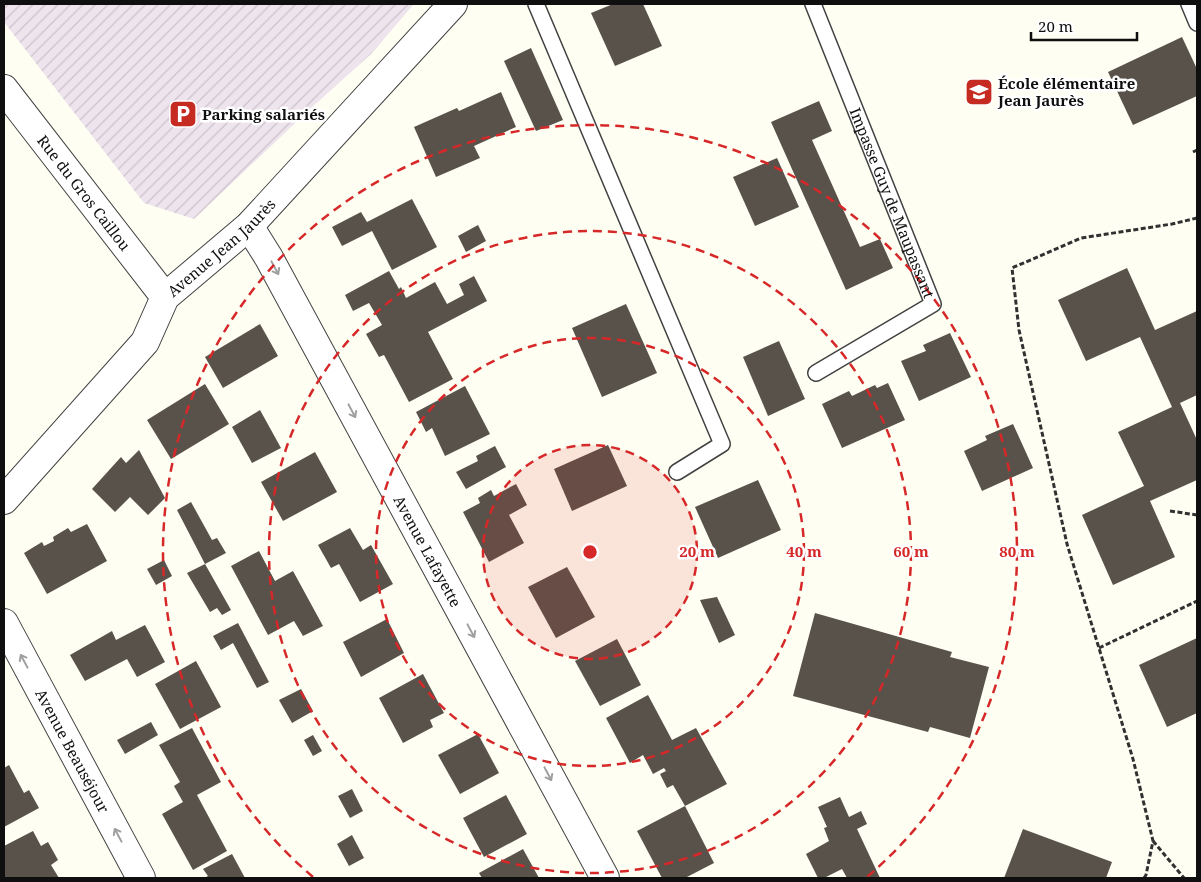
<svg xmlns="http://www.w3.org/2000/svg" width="1201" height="882" viewBox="0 0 1201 882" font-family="'Noto Serif',serif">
	<defs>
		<pattern id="industrial-furrows" width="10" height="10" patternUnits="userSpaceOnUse" patternTransform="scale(1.25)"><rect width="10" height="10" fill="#eee4ee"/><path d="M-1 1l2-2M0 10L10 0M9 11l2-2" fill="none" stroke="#cbc2cb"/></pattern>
	</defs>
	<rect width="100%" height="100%" fill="#fffef2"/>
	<!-- industrial -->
	<path fill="url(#industrial-furrows)" d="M 4,4 L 414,4 L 371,54 L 309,110 L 194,219 L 144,203 L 4,22 Z"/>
	<!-- building -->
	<g fill="#59524b">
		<path d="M 613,4 L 643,4 L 662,46 L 615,66 L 591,13 Z"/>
		<path d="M 1182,37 L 1197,69 L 1197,96 L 1133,125 L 1108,72 Z"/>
		<path d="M 531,48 L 563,120 L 536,131 L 504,61 Z"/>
		<path d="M 501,92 L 516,127 L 474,146 L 480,158 L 436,177 L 414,127 L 457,108 L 459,111 Z"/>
		<path d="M 819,101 L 832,131 L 812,140 L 860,247 L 880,239 L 893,268 L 846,290 L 771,122 Z"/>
		<path d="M 777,158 L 799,207 L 755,226 L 733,177 Z"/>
		<path d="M 412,199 L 437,247 L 392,270 L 372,231 L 342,246 L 332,227 L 361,212 L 367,222 Z"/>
		<path d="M 478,225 L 486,241 L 466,252 L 458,236 Z"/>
		<path d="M 1127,268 L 1155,330 L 1197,311 L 1197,395 L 1180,403 L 1197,440 L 1197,480 L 1150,501 L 1175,557 L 1113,585 L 1082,515 L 1144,486 L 1118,432 L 1172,407 L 1140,337 L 1086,361 L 1058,300 Z"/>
		<path d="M 389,271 L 399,289 L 401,287 L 406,298 L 435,282 L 447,304 L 464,295 L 459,284 L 474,276 L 487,301 L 428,332 L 453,379 L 409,402 L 384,355 L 379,357 L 366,334 L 382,325 L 369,303 L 353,311 L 345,295 Z"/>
		<path d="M 626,304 L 657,373 L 602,397 L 572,328 Z"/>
		<path d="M 260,324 L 278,356 L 223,388 L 205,357 Z"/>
		<path d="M 950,333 L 971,377 L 919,401 L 901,361 L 926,351 L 923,345 Z"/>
		<path d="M 779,341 L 805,399 L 768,416 L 743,357 Z"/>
		<path d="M 888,383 L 905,420 L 842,448 L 822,404 L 849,391 L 852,396 L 875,385 L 877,388 Z"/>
		<path d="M 205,384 L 229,424 L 171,459 L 147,420 Z"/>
		<path d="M 465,386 L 490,434 L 445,456 L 432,428 L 426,432 L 416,412 Z"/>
		<path d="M 260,410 L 281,448 L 252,463 L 232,427 Z"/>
		<path d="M 1013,424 L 1033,468 L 982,491 L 964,451 L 987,440 L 985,436 Z"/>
		<path d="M 608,445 L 627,486 L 572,511 L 554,469 Z"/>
		<path d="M 495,446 L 506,467 L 466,489 L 456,472 L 478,461 L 476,456 Z"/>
		<path d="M 139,450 L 165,498 L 148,515 L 130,497 L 115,512 L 92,489 L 121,457 L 126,463 Z"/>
		<path d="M 315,452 L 337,492 L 283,521 L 261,482 Z"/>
		<path d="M 758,480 L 781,530 L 718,558 L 695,507 Z"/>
		<path d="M 516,484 L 527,505 L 509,515 L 524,543 L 489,562 L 463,512 L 480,503 L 478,498 L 491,490 L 494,496 Z"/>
		<path d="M 191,502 L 212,540 L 217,538 L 226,553 L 205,564 L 177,510 Z"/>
		<path d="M 87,524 L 107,561 L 47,594 L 24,553 L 42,542 L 44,546 L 54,541 L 53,537 L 68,528 L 71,532 Z"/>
		<path d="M 350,528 L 363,550 L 371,545 L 393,584 L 360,602 L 339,564 L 331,568 L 318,545 Z"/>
		<path d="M 259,551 L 275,581 L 293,571 L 323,626 L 303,636 L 294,621 L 268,635 L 231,566 Z"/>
		<path d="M 164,560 L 172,576 L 156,585 L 147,569 Z"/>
		<path d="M 205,564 L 231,610 L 222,615 L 217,608 L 210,612 L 187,573 Z"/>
		<path d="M 567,567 L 595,617 L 556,638 L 528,587 Z"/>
		<path d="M 717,597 L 735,635 L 719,643 L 700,600 Z"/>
		<path d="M 815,613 L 952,652 L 950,657 L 989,667 L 970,738 L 930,727 L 928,732 L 793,696 Z"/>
		<path d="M 387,619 L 404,653 L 361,677 L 343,642 Z"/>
		<path d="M 238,623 L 269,682 L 257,688 L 233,643 L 221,650 L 213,636 Z"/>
		<path d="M 145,625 L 165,662 L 137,677 L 127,659 L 85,681 L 70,655 L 112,631 L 116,640 Z"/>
		<path d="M 1197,638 L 1197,713 L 1167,727 L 1139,665 Z"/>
		<path d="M 617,639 L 641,685 L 600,706 L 575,661 Z"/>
		<path d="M 196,661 L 221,707 L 180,729 L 155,684 Z"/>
		<path d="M 423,674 L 444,713 L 430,720 L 433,727 L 403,743 L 379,698 Z"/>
		<path d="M 301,689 L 313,711 L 292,723 L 279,700 Z"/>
		<path d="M 648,695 L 672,740 L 696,728 L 727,784 L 685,806 L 673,785 L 667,788 L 660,774 L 666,771 L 664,768 L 653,774 L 643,755 L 630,763 L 606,718 Z"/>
		<path d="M 151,722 L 158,735 L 125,754 L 117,740 Z"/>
		<path d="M 192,728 L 221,782 L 197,795 L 227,851 L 193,870 L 162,814 L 183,802 L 174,786 L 180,782 L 159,745 Z"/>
		<path d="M 478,734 L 499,773 L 460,794 L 438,755 Z"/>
		<path d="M 313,735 L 322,751 L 313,756 L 304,740 Z"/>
		<path d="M 9,765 L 24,793 L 29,790 L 39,808 L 4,827 L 4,768 Z"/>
		<path d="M 352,789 L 363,811 L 350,818 L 338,796 Z"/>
		<path d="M 506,795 L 527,834 L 484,857 L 463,818 Z"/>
		<path d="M 840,797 L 849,817 L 861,811 L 867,824 L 857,829 L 880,878 L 847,878 L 842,869 L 824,878 L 818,878 L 806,854 L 829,841 L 824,828 L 827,827 L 818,807 Z"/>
		<path d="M 685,806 L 714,863 L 685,878 L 662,878 L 637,831 Z"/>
		<path d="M 1023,829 L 1112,862 L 1106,878 L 1004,878 Z"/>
		<path d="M 33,831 L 41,846 L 48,842 L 58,860 L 51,865 L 59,878 L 4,878 L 4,846 Z"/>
		<path d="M 352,835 L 364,858 L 349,866 L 337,844 Z"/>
		<path d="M 523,849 L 539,878 L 482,878 L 479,873 Z"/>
		<path d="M 232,854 L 245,878 L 204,878 L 208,876 L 203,869 Z"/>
	</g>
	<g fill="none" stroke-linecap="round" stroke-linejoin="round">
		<defs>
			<g id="lane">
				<path d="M 536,4 L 722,444 L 677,472"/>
				<path id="s1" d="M 813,4 L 933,304 L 816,373"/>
				<path d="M 1189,4 L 1197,23"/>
			</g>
			<g id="street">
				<path id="s2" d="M 4,89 L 165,297"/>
				<path id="s3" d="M 249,226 L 269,258 L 605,878"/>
				<path id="s4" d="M 4,500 L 145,342 L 165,297 L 249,226 L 453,4"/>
				<path id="s5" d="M 4,623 L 141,878"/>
			</g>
		</defs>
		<!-- lane casing -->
		<use href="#lane" stroke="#424242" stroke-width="18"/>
		<!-- street casing -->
		<use href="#street" stroke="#424242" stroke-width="30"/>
		<!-- path -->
		<g stroke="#313131" stroke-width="3" stroke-dasharray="5 2.5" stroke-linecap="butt">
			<path d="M 1193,152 L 1197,150"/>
			<path d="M 1170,511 L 1197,515"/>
			<path d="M 1099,648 L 1197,601"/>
			<path d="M 1153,841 L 1184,878"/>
			<path d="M 1144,878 L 1146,875 L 1153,841 L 1133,759 L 1067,544 L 1019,330 L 1012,268 L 1081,238 L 1172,224 L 1197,218"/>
		</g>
		<!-- lane -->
		<use href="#lane" stroke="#fff" stroke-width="15"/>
		<!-- street -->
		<use href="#street" stroke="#fff" stroke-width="28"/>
	</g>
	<!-- one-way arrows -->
	<defs><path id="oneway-shaft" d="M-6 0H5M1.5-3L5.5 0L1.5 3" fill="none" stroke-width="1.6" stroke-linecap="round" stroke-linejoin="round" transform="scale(1.25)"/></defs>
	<g stroke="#9f9f9f">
		<use href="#oneway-shaft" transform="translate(275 268) rotate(62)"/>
		<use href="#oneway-shaft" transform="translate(352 411) rotate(62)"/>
		<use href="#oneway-shaft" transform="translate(471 631) rotate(62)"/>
		<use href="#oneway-shaft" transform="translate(24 661) rotate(-118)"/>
		<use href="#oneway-shaft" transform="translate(548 774) rotate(62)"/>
		<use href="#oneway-shaft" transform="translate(118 835) rotate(-118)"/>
	</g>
	<!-- distance rings -->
	<circle cx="590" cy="552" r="107" fill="#d62828" fill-opacity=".12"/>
	<g fill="none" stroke="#d62828" stroke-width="2.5" stroke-dasharray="9 6">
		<circle cx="590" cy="552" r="107"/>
		<circle cx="590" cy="552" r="214"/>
		<circle cx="590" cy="552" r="321"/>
		<path d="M313 877A427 427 0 1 1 867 877"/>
	</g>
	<!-- icons -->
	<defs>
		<symbol id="school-square" viewBox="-11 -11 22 22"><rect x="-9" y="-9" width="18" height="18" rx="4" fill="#c62b21" stroke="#fff"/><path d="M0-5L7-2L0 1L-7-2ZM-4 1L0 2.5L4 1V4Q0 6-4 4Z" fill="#fff"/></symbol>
		<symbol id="parking-square" viewBox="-11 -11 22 22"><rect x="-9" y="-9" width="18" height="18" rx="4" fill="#c62b21" stroke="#fff"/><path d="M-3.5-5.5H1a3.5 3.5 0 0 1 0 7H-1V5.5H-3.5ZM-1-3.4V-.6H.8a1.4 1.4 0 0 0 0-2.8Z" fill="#fff"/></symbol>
	</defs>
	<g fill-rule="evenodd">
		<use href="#school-square" x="963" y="76" width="32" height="32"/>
		<use href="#parking-square" x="167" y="98" width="32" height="32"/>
	</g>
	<g text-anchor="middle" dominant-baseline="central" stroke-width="5" stroke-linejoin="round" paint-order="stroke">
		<!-- poi labels -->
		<g font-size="15" font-weight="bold" fill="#0f0f0f" stroke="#fff" text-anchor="start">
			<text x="998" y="83">École élémentaire<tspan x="998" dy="17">Jean Jaurès</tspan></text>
			<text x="202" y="114">Parking salariés</text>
		</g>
		<!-- street labels -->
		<g font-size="15" fill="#0f0f0f" stroke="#fff">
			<text stroke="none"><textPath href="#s2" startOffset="131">Rue du Gros Caillou</textPath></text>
			<text stroke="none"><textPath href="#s1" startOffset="214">Impasse Guy de Maupassant</textPath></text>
			<text stroke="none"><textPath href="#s4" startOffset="336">Avenue Jean Jaurès</textPath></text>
			<text stroke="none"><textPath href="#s3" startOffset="371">Avenue Lafayette</textPath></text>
			<text stroke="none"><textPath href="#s5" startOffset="145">Avenue Beauséjour</textPath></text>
		</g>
	</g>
	<circle cx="590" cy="552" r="8" fill="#d62828" stroke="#fff" stroke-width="2.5"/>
	<g font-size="15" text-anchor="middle" font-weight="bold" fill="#d62828" stroke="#fff" stroke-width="5" stroke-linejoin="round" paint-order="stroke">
		<text x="697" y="557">20 m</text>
		<text x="804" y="557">40 m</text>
		<text x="911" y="557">60 m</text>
		<text x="1017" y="557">80 m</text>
	</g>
	<!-- border -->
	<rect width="1201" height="882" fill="none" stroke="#0f0f0f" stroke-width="10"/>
	<!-- scale -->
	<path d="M1031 32v8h106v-8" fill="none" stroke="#0f0f0f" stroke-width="2.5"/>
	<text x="1038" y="32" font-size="15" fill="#0f0f0f" stroke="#ffffff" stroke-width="4" paint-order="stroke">20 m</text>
</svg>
